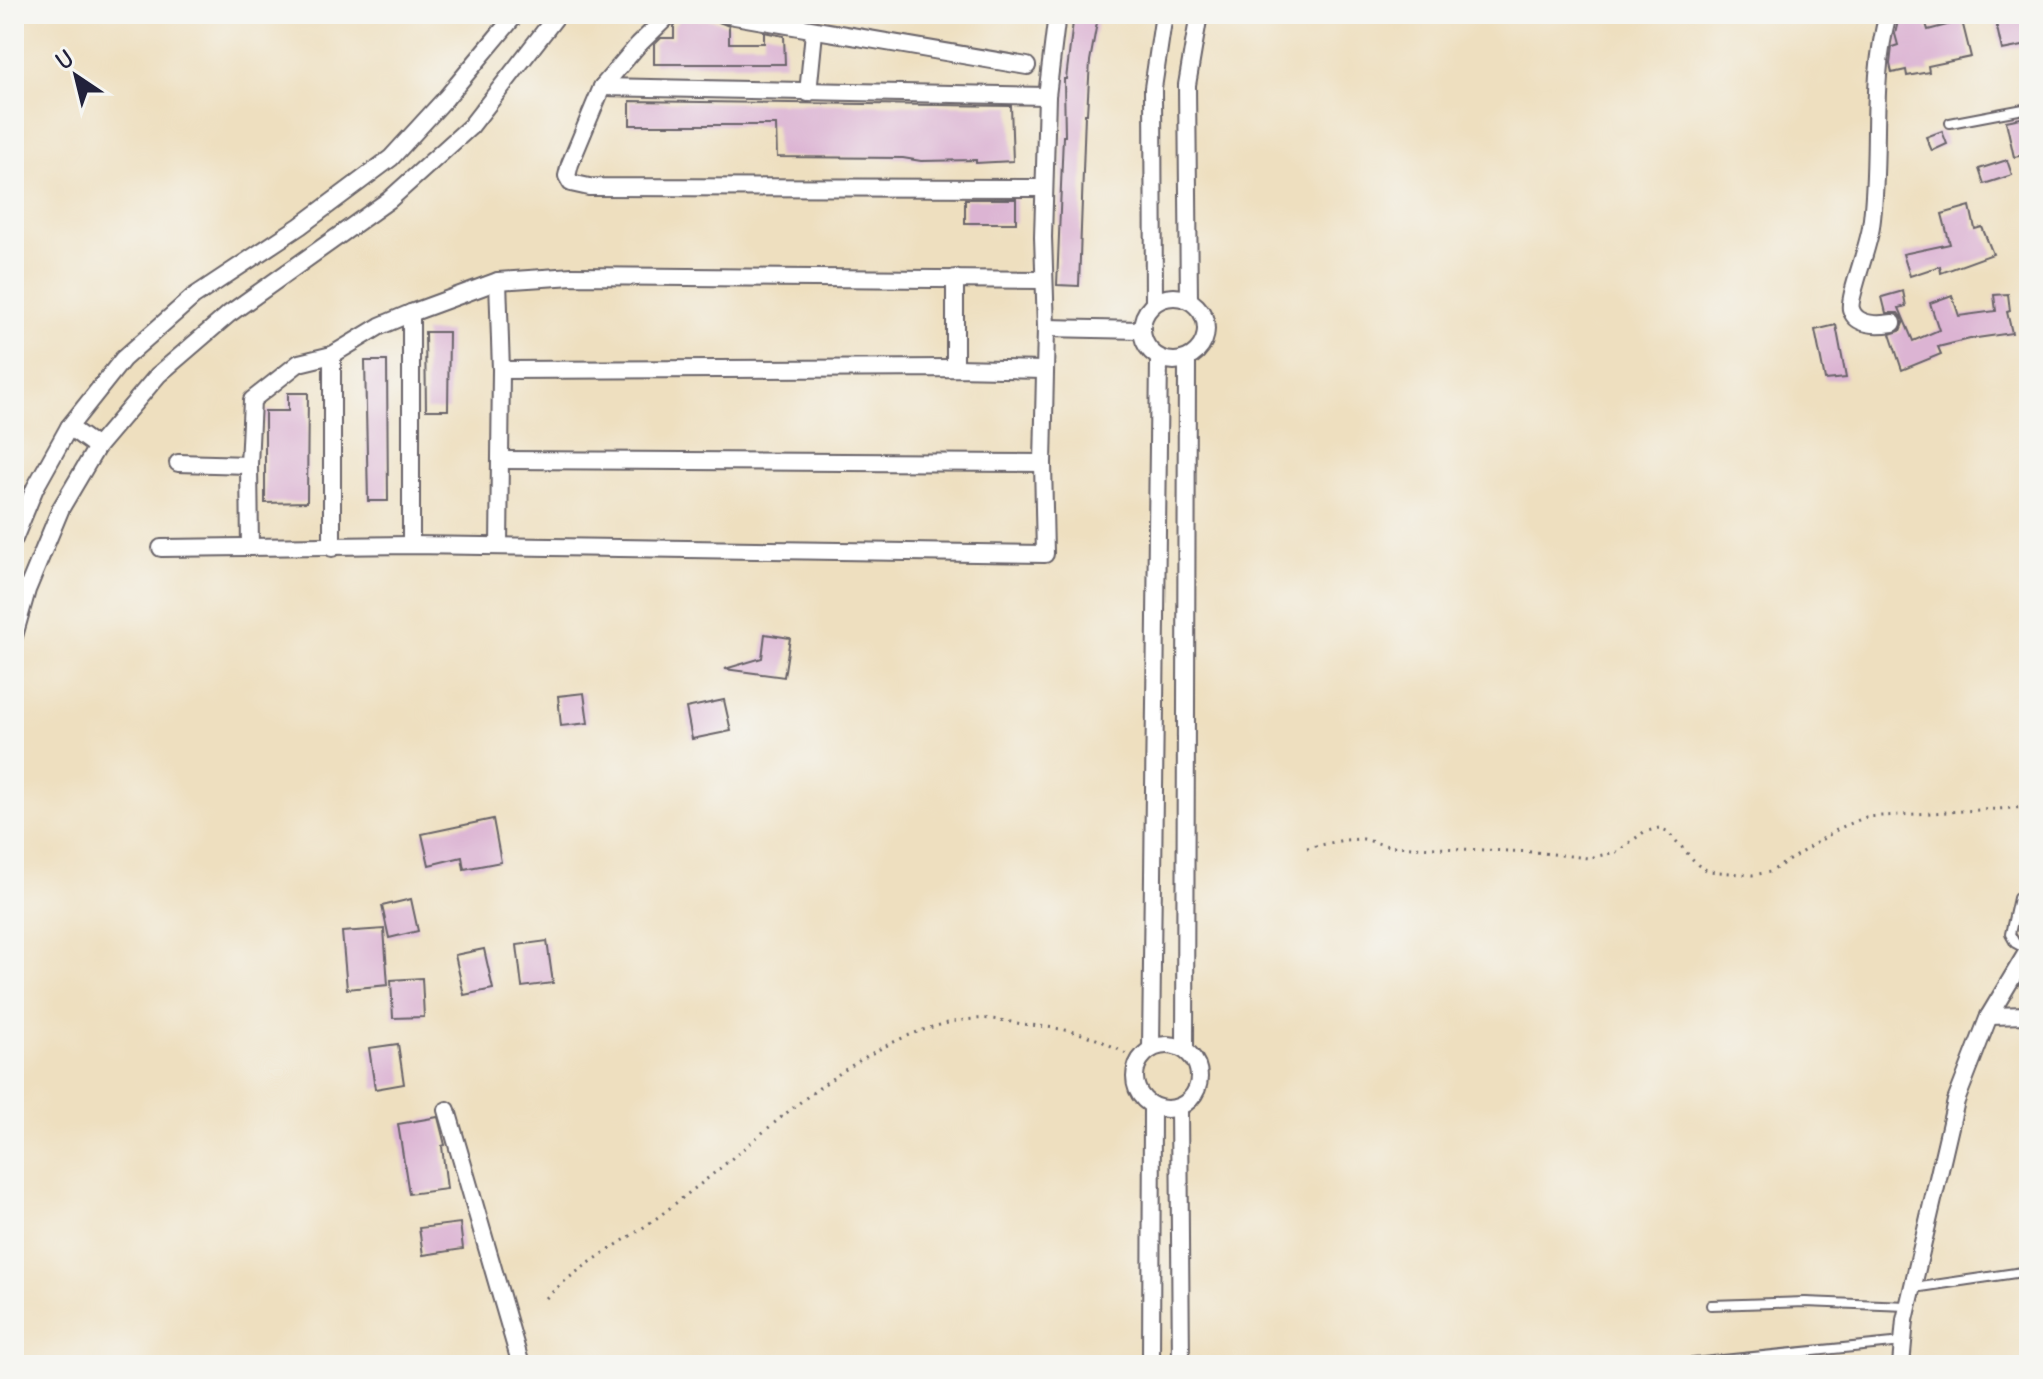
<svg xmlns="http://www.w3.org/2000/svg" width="2043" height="1379" viewBox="0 0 2043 1379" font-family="Delius,sans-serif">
	<rect width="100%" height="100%" fill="#f6f6f2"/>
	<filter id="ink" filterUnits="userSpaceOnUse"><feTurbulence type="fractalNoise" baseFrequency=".0125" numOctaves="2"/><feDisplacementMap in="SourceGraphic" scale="16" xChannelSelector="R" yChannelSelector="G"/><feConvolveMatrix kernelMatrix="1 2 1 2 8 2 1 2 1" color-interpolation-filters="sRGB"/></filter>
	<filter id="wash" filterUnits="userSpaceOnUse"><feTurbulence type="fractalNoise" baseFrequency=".006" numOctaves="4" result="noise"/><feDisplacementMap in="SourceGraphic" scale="32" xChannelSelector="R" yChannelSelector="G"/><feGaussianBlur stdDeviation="1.8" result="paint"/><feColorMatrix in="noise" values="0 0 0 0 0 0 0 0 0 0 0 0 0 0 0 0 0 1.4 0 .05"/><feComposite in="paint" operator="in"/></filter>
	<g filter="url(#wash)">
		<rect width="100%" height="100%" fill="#eedfbf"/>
		<g id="blocks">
			<!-- building -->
			<g fill="#dcb4d3">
				<path d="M 1074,14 L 1098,17 L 1090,61 L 1087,114 L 1085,114 L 1079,286 L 1057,285 L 1063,136 L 1065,136 L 1064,79 L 1066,79 Z"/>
				<path d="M 1908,14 L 1923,14 L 1928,30 L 1962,21 L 1971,57 L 1928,66 L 1929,72 L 1907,76 L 1906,70 L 1892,73 L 1890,64 L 1892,47 L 1898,45 L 1895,34 L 1898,21 L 1909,18 Z"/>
				<path d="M 1994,14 L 2029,14 L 2029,28 L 2025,29 L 2028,45 L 2002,50 Z"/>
				<path d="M 680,19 L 714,20 L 729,26 L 729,43 L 764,43 L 764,32 L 784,36 L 785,64 L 654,64 L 654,45 L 661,38 L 674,38 L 674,26 Z"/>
				<path d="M 630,101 L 1011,106 L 1013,161 L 976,163 L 976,160 L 921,161 L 903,158 L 777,157 L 776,125 L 630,125 Z"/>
				<path d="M 2026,117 L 2029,154 L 2014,157 L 2006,121 Z"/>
				<path d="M 1942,131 L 1947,144 L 1932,151 L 1926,137 Z"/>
				<path d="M 2007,160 L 2012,175 L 1984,184 L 1979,169 Z"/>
				<rect x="965" y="199" width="51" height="24"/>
				<path d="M 1970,206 L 1975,229 L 1982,227 L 1993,254 L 1941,273 L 1940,266 L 1910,276 L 1903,254 L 1950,244 L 1942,214 Z"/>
				<path d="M 1903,291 L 1906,306 L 1899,308 L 1913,341 L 1939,330 L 1930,303 L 1952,295 L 1959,316 L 1996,311 L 1994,295 L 2008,294 L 2010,311 L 2007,312 L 2012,333 L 1970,339 L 1938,347 L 1941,354 L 1902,370 L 1890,334 L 1900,331 L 1904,321 L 1898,313 L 1886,313 L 1882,297 Z"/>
				<path d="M 1836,325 L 1846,378 L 1825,380 L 1815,330 Z"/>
				<path d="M 425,332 L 449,332 L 448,410 L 426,410 Z"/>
				<path d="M 365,361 L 387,361 L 388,501 L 368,501 Z"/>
				<path d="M 288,393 L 308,393 L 307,502 L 265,503 L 265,411 L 288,411 Z"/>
				<path d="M 765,634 L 790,638 L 784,677 L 725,669 L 762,658 Z"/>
				<path d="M 584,693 L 588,723 L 561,726 L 558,696 Z"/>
				<path d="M 724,700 L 731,731 L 692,739 L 686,708 Z"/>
				<path d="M 493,819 L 501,862 L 464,869 L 462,857 L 429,865 L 422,834 Z"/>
				<path d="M 411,899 L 418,931 L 389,938 L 382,906 Z"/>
				<path d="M 384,929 L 388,985 L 347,989 L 342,932 Z"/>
				<path d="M 547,941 L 553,983 L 522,987 L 517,945 Z"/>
				<path d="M 484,949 L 493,989 L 464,995 L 455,955 Z"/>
				<path d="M 422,978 L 424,1017 L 393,1018 L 391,980 Z"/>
				<path d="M 398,1044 L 404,1084 L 375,1089 L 369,1048 Z"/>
				<path d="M 438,1117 L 445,1145 L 442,1146 L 447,1189 L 409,1194 L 398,1124 Z"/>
				<path d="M 460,1223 L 463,1249 L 423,1255 L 419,1228 Z"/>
			</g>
		</g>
	</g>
	<g filter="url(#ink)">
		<use href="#blocks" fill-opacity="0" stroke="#696469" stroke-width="2"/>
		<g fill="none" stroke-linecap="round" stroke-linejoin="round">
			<defs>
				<g id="service">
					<path d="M 1950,123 L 2029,108"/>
					<path d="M 2018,898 L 2010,934 L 2015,943 L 2028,950"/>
					<path d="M 1914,1288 L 2029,1271"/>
					<path d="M 1711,1305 L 1805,1302 L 1907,1306"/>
					<path d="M 1683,1364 L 1903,1342"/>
				</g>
				<g id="minor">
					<path d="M 670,14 L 638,45 L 602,87 L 570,164 L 567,176 L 571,183 L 589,187 L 1044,188"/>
					<path d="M 723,14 L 1027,66"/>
					<path d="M 1888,14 C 1869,83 1881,157 1871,227 C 1869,245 1848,299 1851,309 C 1856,327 1879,325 1893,323"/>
					<path d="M 602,87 L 1047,96"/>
					<path d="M 808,93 L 814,32"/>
					<path d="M 955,278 L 955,368"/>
					<path d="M 498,281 L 501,370 L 499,546"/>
					<circle cx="1174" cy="329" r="32"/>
					<path d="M 1189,300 L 1187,85 L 1199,14"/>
					<path d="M 1154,303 L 1153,88 L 1164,14"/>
					<path d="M 411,313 L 411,545"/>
					<path d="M 1046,328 L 1141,330"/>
					<path d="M 501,370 L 955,368 L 1045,370"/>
					<path d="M 69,427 L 97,447"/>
					<path d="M 501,460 L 1043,463"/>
					<path d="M 178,463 L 249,465"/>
					<path d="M 14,539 L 35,488 L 69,427 L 123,359 L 193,297 L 300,226 L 391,158 L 446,98 L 516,14"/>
					<path d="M 250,547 L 249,465 L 252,400 L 299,363 L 332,355 L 380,326 L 411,313 L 498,281 L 573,276 L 1042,280"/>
					<path d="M 161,548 L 411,545 L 1045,554 L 1043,463 L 1046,328 L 1043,237 L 1047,96 L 1057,14"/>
					<path d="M 332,548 L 332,355"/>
					<path d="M 14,636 L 27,590 L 61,508 L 97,447 L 158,375 L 229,314 L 389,200 L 471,126 L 558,14"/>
					<path d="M 1989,1016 L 2029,1015"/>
					<circle cx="1167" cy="1077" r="32"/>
					<path d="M 1151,1049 L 1159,358"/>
					<path d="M 1185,1050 L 1187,359"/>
					<path d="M 1179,1108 L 1181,1365"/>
					<path d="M 447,1110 L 521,1365"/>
					<path d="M 1151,1365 L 1152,1107"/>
					<path d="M 1901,1365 L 1905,1320 L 1956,1101 L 1989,1016 L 2029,949"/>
				</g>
			</defs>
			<!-- service casing -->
			<use href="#service" stroke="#696469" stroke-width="12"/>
			<!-- minor casing -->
			<use href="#minor" stroke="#696469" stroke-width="20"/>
			<!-- path -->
			<g stroke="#696469" stroke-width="3" stroke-dasharray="2 6" stroke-linecap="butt">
				<path d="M 1307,848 L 1344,840 L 1363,839 L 1388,846 L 1534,852 L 1588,858 L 1617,852 L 1644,832 L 1659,828 L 1667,831 L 1698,865 L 1708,871 L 1752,875 L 1770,872 L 1840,828 L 1866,817 L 2029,807"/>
				<path d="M 546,1298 C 581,1264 616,1247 654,1220 C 669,1209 683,1197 698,1186 C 776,1125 871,1026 976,1019 C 994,1017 1012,1023 1030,1025 C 1078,1030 1097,1036 1138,1061"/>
			</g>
			<!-- service -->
			<use href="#service" stroke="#fff" stroke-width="8"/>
			<!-- minor -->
			<use href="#minor" stroke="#fff" stroke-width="16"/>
		</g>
	</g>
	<!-- margin -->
	<rect width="2043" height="1379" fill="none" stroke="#f6f6f2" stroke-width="48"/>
	<!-- north arrow -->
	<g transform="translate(76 76) rotate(325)" stroke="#f6f6f2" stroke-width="6" paint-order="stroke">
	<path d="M0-6L14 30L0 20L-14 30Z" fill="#22223b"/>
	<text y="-12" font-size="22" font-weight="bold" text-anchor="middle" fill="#22223b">U</text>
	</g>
</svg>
